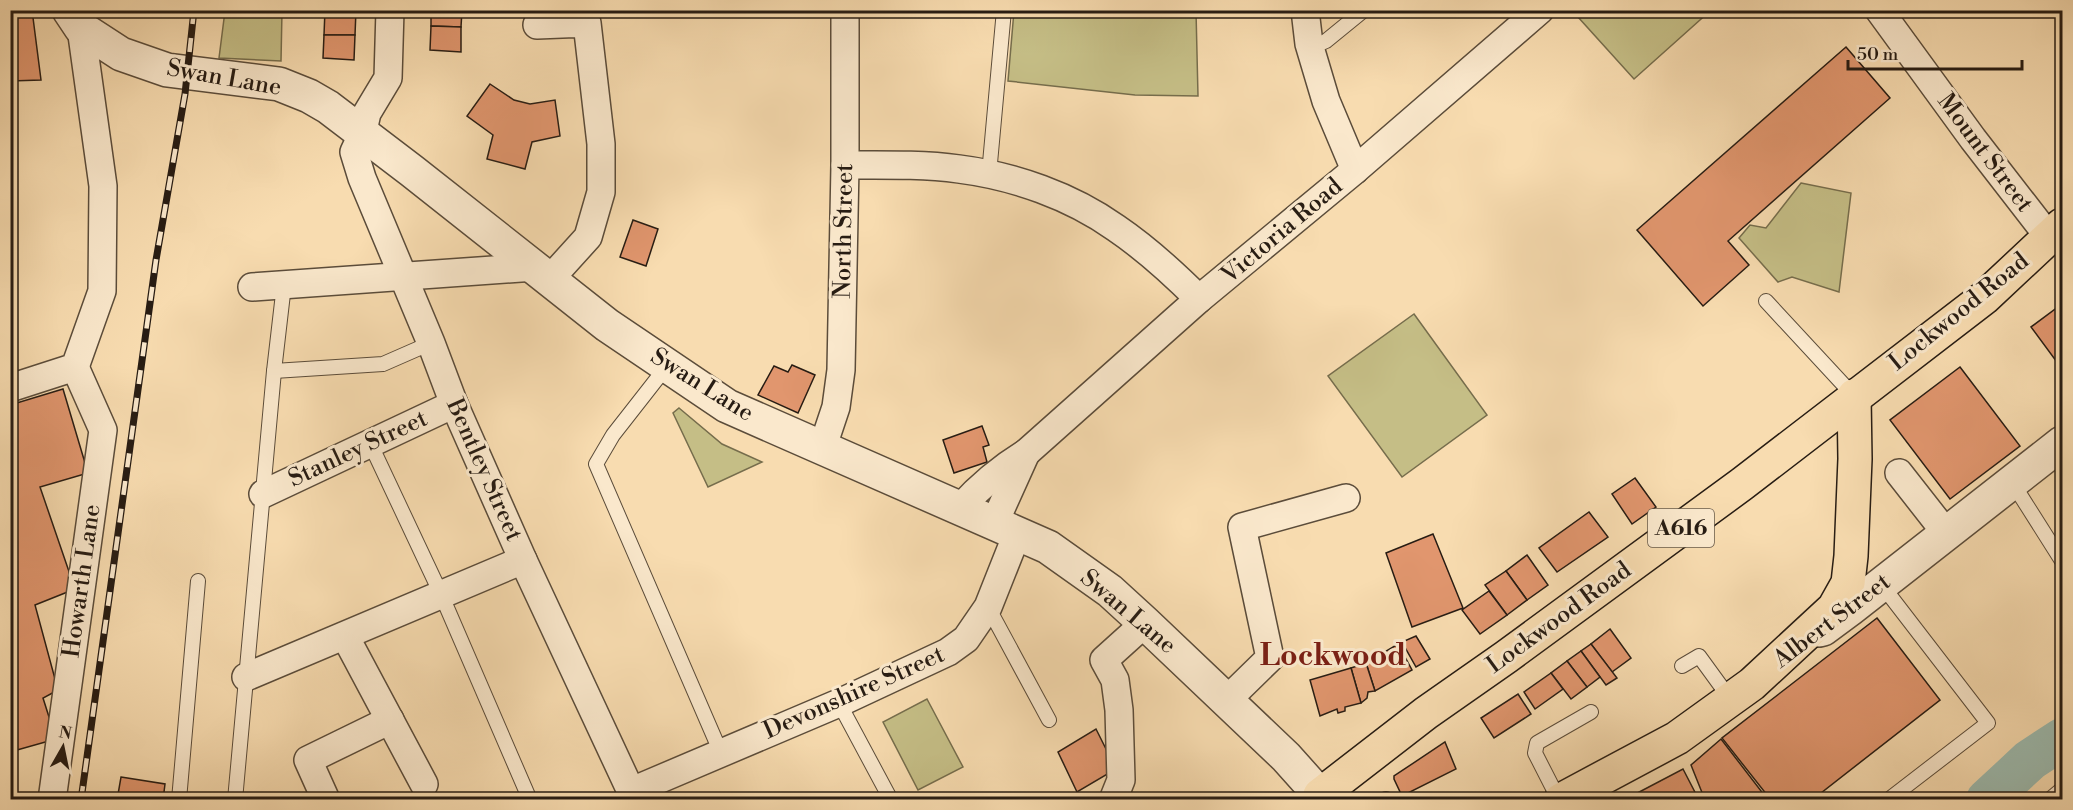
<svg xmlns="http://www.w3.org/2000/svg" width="2073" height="810" viewBox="0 0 2073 810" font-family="'Libre Bodoni',serif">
	<rect width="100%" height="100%" fill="#f8dcb0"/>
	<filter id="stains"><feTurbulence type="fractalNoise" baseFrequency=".00333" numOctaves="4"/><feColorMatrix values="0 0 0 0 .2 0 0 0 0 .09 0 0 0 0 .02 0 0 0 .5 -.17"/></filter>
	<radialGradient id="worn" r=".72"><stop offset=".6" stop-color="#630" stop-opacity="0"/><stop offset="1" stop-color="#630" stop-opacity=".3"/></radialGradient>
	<!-- green -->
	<g fill="#c5be86" stroke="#766d4c" stroke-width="1.5">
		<path d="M 225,11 L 282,11 L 281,61 L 219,58 Z"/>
		<path d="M 1014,11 L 1196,11 L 1198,96 L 1135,95 L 1008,81 Z"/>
		<path d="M 1585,11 L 1585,10 L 1710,11 L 1634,79 L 1578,17 Z"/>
		<path d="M 1801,183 L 1851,193 L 1839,292 L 1792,277 L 1778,282 L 1739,238 L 1750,225 L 1766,228 Z"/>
		<path d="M 1414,314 L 1487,415 L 1402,477 L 1328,376 Z"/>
		<path d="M 679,408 L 722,444 L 762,462 L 708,487 L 673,413 Z"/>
		<path d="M 927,699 L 963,767 L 918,790 L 883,722 Z"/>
	</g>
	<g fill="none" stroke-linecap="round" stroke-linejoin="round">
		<!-- river -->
		<path stroke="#9dbbaf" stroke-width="42" d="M 1987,800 L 2030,760 L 2062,739"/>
	</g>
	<!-- building -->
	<g fill="#e1966e" stroke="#271c13" stroke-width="1.5">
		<path d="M 10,10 L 32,10 L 41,80 L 10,81 Z"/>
		<path d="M 325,10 L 356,10 L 355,35 L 324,35 Z"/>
		<path d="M 431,10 L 462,10 L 461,27 L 431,26 Z"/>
		<path d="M 431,26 L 461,27 L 461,52 L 430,50 Z"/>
		<path d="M 324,35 L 355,35 L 354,60 L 323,58 Z"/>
		<path d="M 1846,47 L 1890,98 L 1728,241 L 1749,265 L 1703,306 L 1637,230 Z"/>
		<path d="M 490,84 L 514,100 L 530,104 L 555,100 L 560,136 L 532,142 L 525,169 L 487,159 L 493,135 L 467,116 Z"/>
		<path d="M 633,220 L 658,229 L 646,266 L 620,257 Z"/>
		<path d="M 2062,304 L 2062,369 L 2031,327 Z"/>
		<path d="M 792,365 L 815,375 L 798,413 L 758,395 L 774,366 L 788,372 Z"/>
		<path d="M 1960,367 L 2020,446 L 1950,499 L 1890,420 Z"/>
		<path d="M 63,389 L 88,473 L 40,487 L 75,589 L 35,605 L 58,690 L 43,698 L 56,739 L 10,752 L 10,405 Z"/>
		<path d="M 982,426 L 989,445 L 983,447 L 987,462 L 954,473 L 943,440 Z"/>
		<path d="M 1635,478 L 1656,507 L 1632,524 L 1612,494 Z"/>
		<path d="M 1589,512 L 1608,537 L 1557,572 L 1539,548 Z"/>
		<path d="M 1433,534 L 1463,608 L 1412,627 L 1386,553 Z"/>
		<path d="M 1527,555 L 1548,585 L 1527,600 L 1506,571 Z"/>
		<path d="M 1506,571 L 1527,600 L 1507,615 L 1485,585 Z"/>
		<path d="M 1489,591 L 1507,615 L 1480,634 L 1462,610 Z"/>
		<path d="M 1877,618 L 1940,700 L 1812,800 L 1771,800 L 1722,738 Z"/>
		<path d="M 1610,629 L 1631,658 L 1612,672 L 1591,644 Z"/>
		<path d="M 1416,636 L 1430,659 L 1416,667 L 1402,642 Z"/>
		<path d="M 1398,644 L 1412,670 L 1375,691 L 1366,663 Z"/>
		<path d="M 1591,644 L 1617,678 L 1606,685 L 1581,651 Z"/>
		<path d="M 1581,651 L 1600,677 L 1587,687 L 1567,661 Z"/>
		<path d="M 1567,661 L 1587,687 L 1571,699 L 1551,673 Z"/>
		<path d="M 1366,663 L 1375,691 L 1368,692 L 1367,698 L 1361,703 L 1351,668 Z"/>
		<path d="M 1351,668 L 1361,703 L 1345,707 L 1345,711 L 1338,713 L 1337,709 L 1320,716 L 1310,680 Z"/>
		<path d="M 1551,673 L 1563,689 L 1535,709 L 1524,692 Z"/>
		<path d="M 1518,694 L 1531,714 L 1494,738 L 1481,718 Z"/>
		<path d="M 1096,729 L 1116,769 L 1077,792 L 1058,752 Z"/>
		<path d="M 1721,739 L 1768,800 L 1705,800 L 1691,765 Z"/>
		<path d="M 1445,742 L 1456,769 L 1402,796 L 1394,779 L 1394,776 Z"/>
		<path d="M 1683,769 L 1699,800 L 1624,800 Z"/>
		<path d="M 121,777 L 165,784 L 163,800 L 117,800 Z"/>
	</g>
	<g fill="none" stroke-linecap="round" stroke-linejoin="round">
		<defs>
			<g id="service">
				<path d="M 1310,48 L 1326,41 L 1364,10"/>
				<path d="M 989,174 L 1004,10"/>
				<path d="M 1766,301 L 1854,396"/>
				<path d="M 667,366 L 613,435 L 596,464 L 721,753"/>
				<path d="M 274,371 L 383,364 L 431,343"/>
				<path d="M 370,443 L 441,594 L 530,800"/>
				<path d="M 2012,482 L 2062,561"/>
				<path d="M 1881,584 L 1988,723 L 1888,800"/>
				<path d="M 988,607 L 1049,720"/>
				<path d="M 1682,666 L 1699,656 L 1731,700"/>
				<path d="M 839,703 L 891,800"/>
				<path d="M 1386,799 L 1387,800"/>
				<path d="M 179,800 L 198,581"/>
				<path d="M 235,800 L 274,371 L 284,285"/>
				<path d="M 1559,800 L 1535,753 L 1537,743 L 1591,712"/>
				<path d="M 2049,800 L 2062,789"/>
			</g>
			<g id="minor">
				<path d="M 390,10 L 388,78 L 367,113 L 362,135 L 354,152 L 362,178 L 431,343 L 454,404 L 523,560 L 635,800"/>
				<path d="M 1305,10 L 1309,44 L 1326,101 L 1355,170"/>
				<path d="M 1879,10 L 1973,139 L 2049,237"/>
				<path d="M 537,25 L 587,23 L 601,144 L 601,192 L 588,237 L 550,279"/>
				<path d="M 845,165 C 883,165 922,164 959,169 C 1014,176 1071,196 1116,228 C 1144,247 1175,275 1199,299"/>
				<path d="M 252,287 L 535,267"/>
				<path d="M 10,388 L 75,367 L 102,291 L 103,186 L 81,28"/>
				<path d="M 822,449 L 836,407 L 841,370 L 845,165 L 845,10"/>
				<path d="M 1899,473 L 1946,533"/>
				<path d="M 263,494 L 454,404"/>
				<path d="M 960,508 C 980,486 1000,469 1026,453 L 1199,299 L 1355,170 L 1540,10"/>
				<path d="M 994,524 L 1026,453"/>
				<path d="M 345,636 L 424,784"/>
				<path d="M 246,677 L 523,560"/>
				<path d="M 1227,700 L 1270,658 L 1242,527 L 1346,498"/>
				<path d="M 632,791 L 839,703 L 948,652 L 966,639 L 988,607 L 1017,534"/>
				<path d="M 52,800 L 103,430 L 75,367"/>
				<path d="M 326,800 L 308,760 L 390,720"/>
				<path d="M 1113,800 L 1121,780 L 1119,710 L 1115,680 L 1104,660 L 1145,623"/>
			</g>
			<g id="tertiary">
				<path d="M 69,10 L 81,28 L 121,54 L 167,70 L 279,84 L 309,96 L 328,107 L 412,171 L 607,325 L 727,406 L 1048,547 L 1110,591 L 1145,623 L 1286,757 L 1320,795"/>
				<path d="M 1819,630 L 1823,629 L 1850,609 L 2062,443"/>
			</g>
			<g id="primary">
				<path d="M 1320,795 L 1426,713 L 1506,657 L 1742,484 L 1984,298 L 2062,225"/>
				<path d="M 1561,800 L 1677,738 L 1752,684 L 1834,608 L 1848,583 L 1851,556 L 1855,459 L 1854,396"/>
			</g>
		</defs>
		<!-- service casing -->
		<use href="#service" stroke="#5b4c3a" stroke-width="16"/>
		<!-- minor casing -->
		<use href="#minor" stroke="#5b4c3a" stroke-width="30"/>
		<!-- tertiary casing -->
		<use href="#tertiary" stroke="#5b4c3a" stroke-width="36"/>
		<!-- primary casing -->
		<use href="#primary" stroke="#271c13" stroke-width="36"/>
		<!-- service -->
		<use href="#service" stroke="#fae8cc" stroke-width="14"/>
		<!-- minor -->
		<use href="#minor" stroke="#fae8cc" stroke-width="27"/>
		<!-- tertiary -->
		<use href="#tertiary" stroke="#fae8cc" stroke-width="33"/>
		<!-- primary -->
		<use href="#primary" stroke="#f8dcb0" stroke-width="33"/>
		<defs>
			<path id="rail" d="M 81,800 L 156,260 L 185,94 L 194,10"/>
		</defs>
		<!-- rail casing -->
		<use href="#rail" stroke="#271c13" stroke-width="7"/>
		<!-- rail -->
		<use href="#rail" stroke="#fae8cc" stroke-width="4.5" stroke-dasharray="14" stroke-linecap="butt"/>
	</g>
	<g text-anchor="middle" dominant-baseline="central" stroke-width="6" stroke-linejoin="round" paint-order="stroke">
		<!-- shield labels -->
		<rect fill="#fae8cc" stroke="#66594a" stroke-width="1.5" x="1648" y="509" width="66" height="38" rx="4.5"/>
		<g font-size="22" font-weight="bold" fill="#271c13">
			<text x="1681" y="528">A616</text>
		</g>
		<!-- street labels -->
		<g font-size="24" fill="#271c13" stroke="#fae8cc">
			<text transform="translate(224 78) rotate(10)">Swan Lane</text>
			<text transform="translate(1985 153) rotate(53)">Mount Street</text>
			<text transform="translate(844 231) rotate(-89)">North Street</text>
			<text transform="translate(1282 231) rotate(-40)">Victoria Road</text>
			<text transform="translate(1959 312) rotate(-39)">Lockwood Road</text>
			<text transform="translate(702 385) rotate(32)">Swan Lane</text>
			<text transform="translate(358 449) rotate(-25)">Stanley Street</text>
			<text transform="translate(484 470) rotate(66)">Bentley Street</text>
			<text transform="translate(82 581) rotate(-82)">Howarth Lane</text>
			<text transform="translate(1128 612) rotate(40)">Swan Lane</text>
			<text transform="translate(1559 618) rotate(-36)">Lockwood Road</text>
			<text transform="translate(1832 621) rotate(-37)">Albert Street</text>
			<text transform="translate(854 693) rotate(-24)">Devonshire Street</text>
		</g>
		<!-- district labels -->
		<g font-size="30" font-weight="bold" fill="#7a1f14" stroke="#fae8cc">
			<text x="1333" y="656">Lockwood</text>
		</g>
	</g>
	<!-- margin -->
	<rect width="2073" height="810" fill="none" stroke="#f8dcb0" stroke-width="36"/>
	<rect x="12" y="12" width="2049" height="786" fill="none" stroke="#271c13" stroke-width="3"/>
	<rect x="18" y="18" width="2037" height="774" fill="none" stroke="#271c13" stroke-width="1.5"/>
	<!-- north arrow -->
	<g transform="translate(63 747) rotate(9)" stroke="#fae8cc" stroke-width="4.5" paint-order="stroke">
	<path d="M0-4.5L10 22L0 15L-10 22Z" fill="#271c13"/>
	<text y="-9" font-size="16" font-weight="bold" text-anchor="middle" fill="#271c13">N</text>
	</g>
	<!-- scale -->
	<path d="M1848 60v9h174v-9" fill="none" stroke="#271c13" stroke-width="3"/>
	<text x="1857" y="60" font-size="18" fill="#271c13" stroke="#fae8cc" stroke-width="4.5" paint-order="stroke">50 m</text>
	<rect width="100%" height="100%" filter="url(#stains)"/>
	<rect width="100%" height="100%" fill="url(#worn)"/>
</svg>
